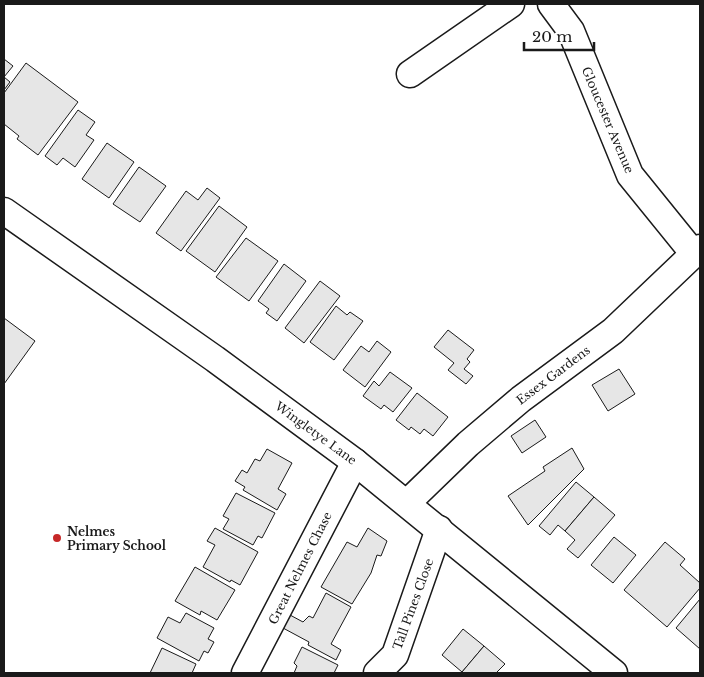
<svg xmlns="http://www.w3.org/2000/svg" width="704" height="677" viewBox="0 0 704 677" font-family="'Libre Baskerville',serif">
	<rect width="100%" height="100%" fill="#fff"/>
	<!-- building -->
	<g fill="#e6e6e6" stroke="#1a1a1a">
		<path d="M 4,59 L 13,66 L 4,77 L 10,82 L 4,90 Z"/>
		<path d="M 26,63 L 78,102 L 38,155 L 17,139 L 19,136 L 4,124 L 4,93 Z"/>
		<path d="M 78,110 L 95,122 L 86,135 L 94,140 L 75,167 L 63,158 L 57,165 L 45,156 Z"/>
		<path d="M 107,143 L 134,162 L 109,198 L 82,179 Z"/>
		<path d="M 139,167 L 166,186 L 140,222 L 113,204 Z"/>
		<path d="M 207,188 L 220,198 L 181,251 L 156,233 L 186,191 L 198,200 Z"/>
		<path d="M 219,206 L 247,227 L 215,272 L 186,251 Z"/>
		<path d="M 246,238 L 278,261 L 249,301 L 216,277 Z"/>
		<path d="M 284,264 L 306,281 L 277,321 L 266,313 L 269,309 L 258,301 Z"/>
		<path d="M 320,281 L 340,296 L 304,343 L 285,328 Z"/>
		<path d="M 336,306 L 347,315 L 350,312 L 363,321 L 334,360 L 310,342 Z"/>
		<path d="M 4,318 L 35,341 L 4,384 Z"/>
		<path d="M 448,330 L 474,350 L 467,359 L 470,362 L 464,369 L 473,376 L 466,384 L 448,370 L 454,363 L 434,347 Z"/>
		<path d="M 377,341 L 391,352 L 365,387 L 343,370 L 361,346 L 369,352 Z"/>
		<path d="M 619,369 L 635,394 L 608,411 L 592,385 Z"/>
		<path d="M 390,372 L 412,388 L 393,412 L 384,405 L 381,409 L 363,396 L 374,381 L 379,386 Z"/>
		<path d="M 417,393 L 448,417 L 433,436 L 424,429 L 420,434 L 411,427 L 409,430 L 396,420 Z"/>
		<path d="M 535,420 L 546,437 L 522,453 L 511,436 Z"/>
		<path d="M 572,448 L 584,469 L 528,525 L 508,496 L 545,471 L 543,467 Z"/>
		<path d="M 267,449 L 292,463 L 278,489 L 286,494 L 277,510 L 243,490 L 245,487 L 235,481 L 242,470 L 247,473 L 255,459 L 260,461 Z"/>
		<path d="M 576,482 L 594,497 L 565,531 L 558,525 L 550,535 L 539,526 Z"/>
		<path d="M 236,493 L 275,513 L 262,538 L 258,536 L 253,545 L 223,529 L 229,519 L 223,516 Z"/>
		<path d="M 594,497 L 615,515 L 578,558 L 567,549 L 575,540 L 565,531 Z"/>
		<path d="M 215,528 L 258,552 L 240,585 L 231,580 L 230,582 L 203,567 L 215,545 L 207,541 Z"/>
		<path d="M 368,528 L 387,541 L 381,556 L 377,555 L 371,573 L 352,604 L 321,587 L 347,542 L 357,547 Z"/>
		<path d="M 614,537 L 636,555 L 613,583 L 591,565 Z"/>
		<path d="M 665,542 L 685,559 L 680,565 L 700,583 L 700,588 L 667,627 L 624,590 Z"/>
		<path d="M 195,567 L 235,590 L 217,620 L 201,611 L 200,615 L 175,601 Z"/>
		<path d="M 326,593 L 351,607 L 331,644 L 341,650 L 336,660 L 308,645 L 309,642 L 283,628 L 290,615 L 303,622 L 309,616 L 313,618 Z"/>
		<path d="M 700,599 L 700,649 L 676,628 Z"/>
		<path d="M 186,613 L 214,628 L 208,639 L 214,642 L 208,653 L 204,651 L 199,661 L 157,638 L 168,617 L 180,623 Z"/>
		<path d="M 463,629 L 484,646 L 462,672 L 442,655 Z"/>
		<path d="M 484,646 L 505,664 L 496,673 L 464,673 L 462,672 Z"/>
		<path d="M 302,647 L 338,665 L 334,673 L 294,673 L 297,666 L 294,663 Z"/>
		<path d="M 162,648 L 196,664 L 192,673 L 150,673 Z"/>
	</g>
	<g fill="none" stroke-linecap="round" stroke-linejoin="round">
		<defs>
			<g id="minor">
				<path d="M 551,4 L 571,31 L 630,175 L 694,254"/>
				<path d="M 410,74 L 511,4"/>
				<path d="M 4,211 L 215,359 L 355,462 L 614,673"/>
				<path d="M 407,503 L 468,444 L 521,399 L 613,331 L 700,248"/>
				<path d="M 245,673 L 355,462"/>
				<path d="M 377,673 L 395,655 L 439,529"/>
			</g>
		</defs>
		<!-- minor casing -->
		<use href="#minor" stroke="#1a1a1a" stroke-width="29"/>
		<!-- minor -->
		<use href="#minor" stroke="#fff" stroke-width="26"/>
	</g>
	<!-- markers -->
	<circle fill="#c62828" stroke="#fff" stroke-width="2" cx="57" cy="538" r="5"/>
	<g text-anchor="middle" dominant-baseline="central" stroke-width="4" stroke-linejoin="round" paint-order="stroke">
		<!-- street labels -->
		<g font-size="12" fill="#1a1a1a" stroke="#fff">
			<text transform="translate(608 120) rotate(67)">Gloucester Avenue</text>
			<text transform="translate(553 375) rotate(-37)">Essex Gardens</text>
			<text transform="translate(316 433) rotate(36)">Wingletye Lane</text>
			<text transform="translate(300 568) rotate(-63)">Great Nelmes Chase</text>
			<text transform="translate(413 604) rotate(-70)">Tall Pines Close</text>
		</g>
		<!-- poi labels -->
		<g font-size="12" font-weight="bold" fill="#1a1a1a" stroke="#fff" text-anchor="start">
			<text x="67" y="531">Nelmes<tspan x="67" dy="14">Primary School</tspan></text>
		</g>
	</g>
	<!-- border -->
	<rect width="704" height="677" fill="none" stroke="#1a1a1a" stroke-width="10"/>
	<!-- scale -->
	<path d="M524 42v8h70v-8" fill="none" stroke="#1a1a1a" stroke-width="2.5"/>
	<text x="532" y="42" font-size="15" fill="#1a1a1a" stroke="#ffffff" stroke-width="4" paint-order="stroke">20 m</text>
</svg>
